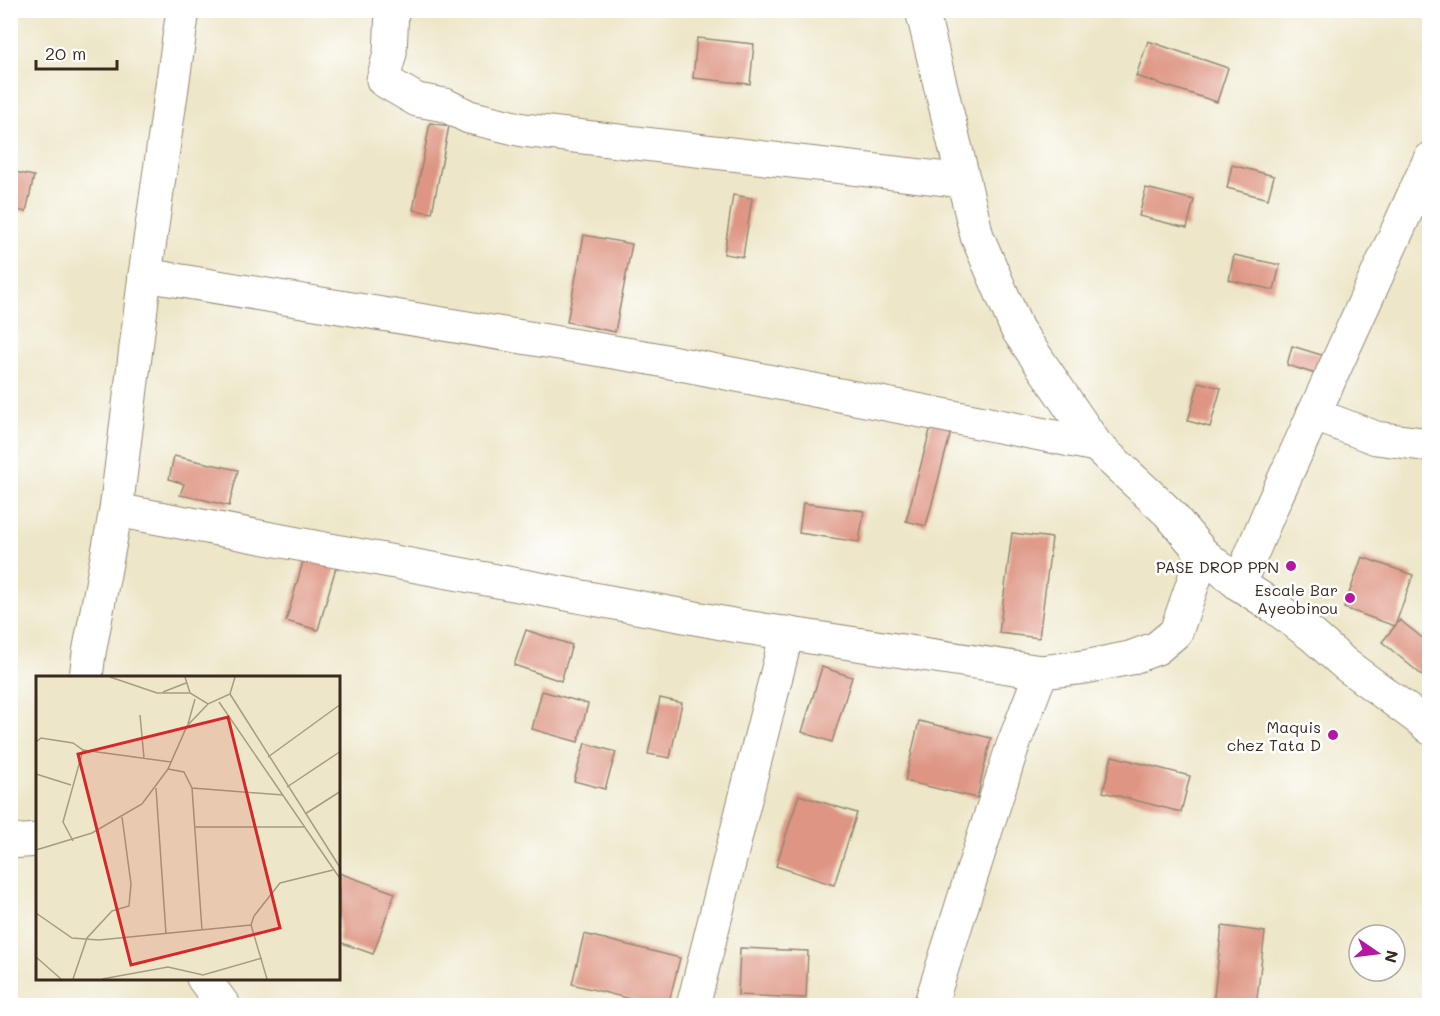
<svg xmlns="http://www.w3.org/2000/svg" width="1440" height="1016" viewBox="0 0 1440 1016" font-family="Mali,sans-serif">
	<rect width="100%" height="100%" fill="#fff"/>
	<filter id="ink" filterUnits="userSpaceOnUse"><feTurbulence type="fractalNoise" baseFrequency=".0167" numOctaves="2"/><feDisplacementMap in="SourceGraphic" scale="12" xChannelSelector="R" yChannelSelector="G"/><feConvolveMatrix kernelMatrix="1 2 1 2 8 2 1 2 1" color-interpolation-filters="sRGB"/></filter>
	<filter id="wash" filterUnits="userSpaceOnUse"><feTurbulence type="fractalNoise" baseFrequency=".008" numOctaves="4" result="noise"/><feDisplacementMap in="SourceGraphic" scale="24" xChannelSelector="R" yChannelSelector="G"/><feGaussianBlur stdDeviation="1.35" result="paint"/><feColorMatrix in="noise" values="0 0 0 0 0 0 0 0 0 0 0 0 0 0 0 0 0 1.4 0 .05"/><feComposite in="paint" operator="in"/></filter>
	<g filter="url(#wash)">
		<rect width="100%" height="100%" fill="#ede6c8"/>
		<g id="blocks">
			<!-- building -->
			<g fill="#de9583">
				<path d="M 697,38 L 754,44 L 750,84 L 693,78 Z"/>
				<path d="M 1148,41 L 1228,68 L 1217,102 L 1136,76 Z"/>
				<path d="M 430,123 L 449,126 L 432,213 L 413,210 Z"/>
				<path d="M 1232,165 L 1274,176 L 1268,199 L 1227,188 Z"/>
				<path d="M 10,171 L 34,176 L 26,212 L 10,209 Z"/>
				<path d="M 1146,188 L 1194,200 L 1187,228 L 1139,216 Z"/>
				<path d="M 733,195 L 752,198 L 743,257 L 724,254 Z"/>
				<path d="M 584,235 L 632,244 L 615,332 L 567,322 Z"/>
				<path d="M 1234,255 L 1280,265 L 1274,290 L 1229,280 Z"/>
				<path d="M 1292,346 L 1328,357 L 1322,376 L 1287,365 Z"/>
				<path d="M 1199,382 L 1221,388 L 1210,427 L 1188,421 Z"/>
				<path d="M 933,419 L 953,424 L 926,526 L 906,521 Z"/>
				<path d="M 174,456 L 238,470 L 229,506 L 205,500 L 180,495 L 184,484 L 169,479 Z"/>
				<path d="M 803,503 L 864,511 L 859,542 L 799,533 Z"/>
				<path d="M 1012,533 L 1052,538 L 1039,638 L 999,633 Z"/>
				<path d="M 306,551 L 338,560 L 318,630 L 286,621 Z"/>
				<path d="M 1362,557 L 1413,575 L 1395,626 L 1400,620 L 1430,644 L 1430,682 L 1382,642 L 1395,626 L 1344,608 Z"/>
				<path d="M 526,630 L 572,645 L 561,681 L 514,665 Z"/>
				<path d="M 822,667 L 852,677 L 832,742 L 802,732 Z"/>
				<path d="M 542,691 L 588,704 L 578,742 L 532,729 Z"/>
				<path d="M 660,698 L 682,703 L 670,758 L 648,754 Z"/>
				<path d="M 919,721 L 991,738 L 977,798 L 905,781 Z"/>
				<path d="M 585,743 L 616,752 L 605,789 L 574,781 Z"/>
				<path d="M 1112,756 L 1190,776 L 1181,812 L 1103,792 Z"/>
				<path d="M 799,795 L 857,813 L 834,885 L 776,866 Z"/>
				<path d="M 339,873 L 395,893 L 373,954 L 339,942 Z"/>
				<path d="M 1222,926 L 1265,932 L 1256,1006 L 1213,1006 Z"/>
				<path d="M 584,934 L 680,958 L 668,1006 L 657,1006 L 572,984 Z"/>
				<path d="M 740,948 L 808,951 L 806,998 L 738,995 Z"/>
			</g>
		</g>
	</g>
	<g filter="url(#ink)">
		<use href="#blocks" fill-opacity="0" stroke="#948873" stroke-width="1.5"/>
		<g fill="none" stroke-linecap="round" stroke-linejoin="round">
			<defs>
				<g id="minor">
					<path d="M 392,10 L 390,53 L 383,80 L 417,100 L 445,105 L 469,117 L 523,130 L 964,181"/>
					<path d="M 922,10 L 977,236 L 1017,329 L 1096,445 L 1169,513 L 1203,554 L 1239,584 L 1276,608 L 1312,635 L 1346,665 L 1422,721 L 1430,728"/>
					<path d="M 145,275 L 650,358 L 1096,445"/>
					<path d="M 1313,414 L 1376,438 L 1430,445"/>
					<path d="M 116,510 L 738,626 L 1041,672 L 1085,667 L 1130,658 L 1157,648 L 1176,632 L 1203,554"/>
					<path d="M 1239,584 L 1270,510 L 1430,159"/>
					<path d="M 86,677 L 89,653 L 116,510 L 145,275 L 183,10"/>
					<path d="M 10,842 L 38,840"/>
					<path d="M 203,978 L 224,1006"/>
					<path d="M 693,1006 L 787,633"/>
					<path d="M 930,1006 L 1012,748 L 1041,672"/>
				</g>
			</defs>
			<!-- minor casing -->
			<use href="#minor" stroke="#948873" stroke-width="35"/>
			<!-- minor -->
			<use href="#minor" stroke="#fff" stroke-width="33"/>
		</g>
	</g>
	<!-- markers -->
	<g fill="#b5179e" stroke="#fff" stroke-width="2">
		<circle cx="1291" cy="566" r="6"/>
		<circle cx="1350" cy="598" r="6"/>
		<circle cx="1333" cy="735" r="6"/>
	</g>
	<g text-anchor="middle" dominant-baseline="central" stroke-width="5" stroke-linejoin="round" paint-order="stroke">
		<!-- poi labels -->
		<g font-size="16" fill="#3b2a1e" stroke="#fff" text-anchor="end">
			<text x="1279" y="566">PASE DROP PPN</text>
			<text x="1338" y="589">Escale Bar<tspan x="1338" dy="18">Ayeobinou</tspan></text>
			<text x="1321" y="726">Maquis<tspan x="1321" dy="18">chez Tata D</tspan></text>
		</g>
	</g>
	<!-- overview -->
	<g transform="translate(36 676)">
		<rect width="304" height="304" fill="#ede6c8"/>
		<path fill="none" stroke="#a69b84" stroke-width="1.5" d="M 74,1 L 121,17 L 154,17M 149,1 L 154,17 L 172,28 L 194,18 L 199,1M 127,16 L 150,7M 194,18 L 305,193M 183,26 L 305,204M 104,39 L 108,82M 152,48 L 159,23M 0,66 L 5,62 L 37,67 L 47,74 L 135,86M 232,81 L 305,28M 132,93 L 148,96 L 156,112 L 166,254M 0,98 L 35,109M 251,111 L 305,75M 120,112 L 130,258M 156,112 L 247,119M 269,138 L 305,115M 159,151 L 269,151M 37,165 L 27,146 L 47,74M 0,174 L 56,157 L 106,128 L 132,93 L 151,50 L 172,28M 0,237 L 36,262 L 63,264 L 215,249M 0,281 L 25,303M 37,303 L 51,262 L 76,235 L 93,230 L 95,208 L 86,141M 66,303 L 132,291 L 167,299 L 226,282M 231,303 L 215,249 L 218,240 L 244,207 L 297,194"/>
		<path fill="#d62828" fill-opacity="0.15" stroke="#d62828" stroke-width="3" d="M 192,41 L 244,252 L 95,289 L 42,78 Z"/>
		<rect width="304" height="304" fill="none" stroke="#3b2a1e" stroke-width="3"/>
	</g>
	<!-- margin -->
	<rect width="1440" height="1016" fill="none" stroke="#fff" stroke-width="36"/>
	<!-- north arrow -->
	<g transform="translate(1377 953) rotate(104)"><circle r="28" fill="#ffffff" stroke="#b1aaa5" stroke-width="1.5"/>
	<path d="M0-4.5L10 22L0 15L-10 22Z" fill="#b5179e"/>
	<text y="-9" font-size="16" font-weight="bold" text-anchor="middle" fill="#3b2a1e">N</text>
	</g>
	<!-- scale -->
	<path d="M36 60v9h81v-9" fill="none" stroke="#3b2a1e" stroke-width="3"/>
	<text x="45" y="60" font-size="18" fill="#3b2a1e" stroke="#ffffff" stroke-width="4.5" paint-order="stroke">20 m</text>
</svg>
